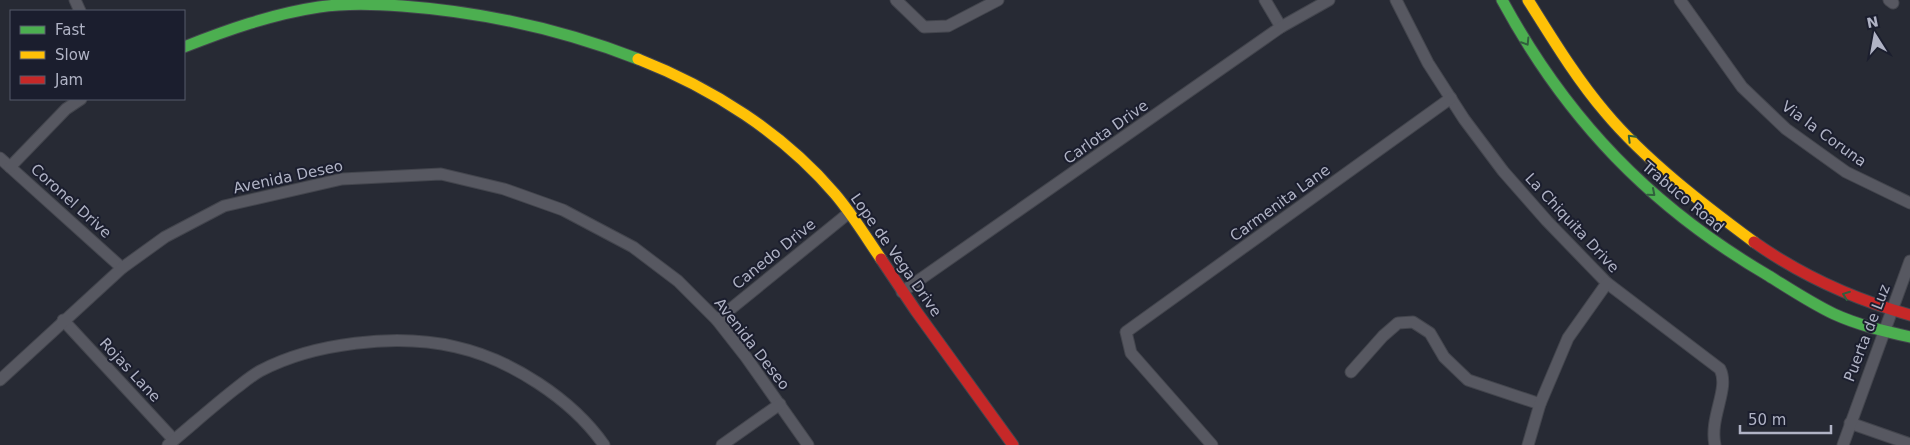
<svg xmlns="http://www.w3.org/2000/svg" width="1910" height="445" viewBox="0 0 1910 445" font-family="'DejaVu Sans',sans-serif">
	<rect width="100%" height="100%" fill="#272a34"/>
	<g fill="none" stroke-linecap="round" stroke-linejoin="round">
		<defs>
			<g id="street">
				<path d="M 75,0 L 80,11"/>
				<path d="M 896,0 L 924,27 L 948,26 L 998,0"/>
				<path d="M 1265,0 L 1281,27"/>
				<path d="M 1396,0 L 1428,63 L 1464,119 L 1503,171 L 1547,221 L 1607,283 L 1720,369 C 1730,389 1709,417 1715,445"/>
				<path d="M 1680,0 L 1742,87 L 1786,129 L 1846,172 L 1910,203"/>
				<path d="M 1889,0 L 1893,3"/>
				<path d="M 0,158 L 122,268"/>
				<path d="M 10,167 L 66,109 L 81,99"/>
				<path d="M 902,292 L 1281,27 L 1329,0"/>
				<path d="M 63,320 L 174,440"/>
				<path d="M 717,320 L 850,212"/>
				<path d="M 1351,372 L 1383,336 L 1398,323 L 1413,322 L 1430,333 L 1444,357 L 1468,380 L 1540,404"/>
				<path d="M 0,380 L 122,268 L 165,237 L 224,206 L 342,179 L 441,174 L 504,189 L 563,210 L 633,247 L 678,281 L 717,320 L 746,357 L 808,445"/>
				<path d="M 1850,423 L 1910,444"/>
				<path d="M 168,445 C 191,426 212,407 235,389 C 243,383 251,376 260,371 C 313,343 396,333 456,347 C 510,359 572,399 604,445"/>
				<path d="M 722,445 L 780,404"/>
				<path d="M 1212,445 L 1131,353 L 1126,332 L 1451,98"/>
				<path d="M 1528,445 L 1540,404 L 1568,338 L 1607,283"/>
				<path d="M 1843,445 L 1910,261"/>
			</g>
			<g id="fast">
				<path d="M 1502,0 C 1567,120 1651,207 1769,276 C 1790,289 1811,303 1834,314 C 1858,325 1884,331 1910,337"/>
				<path d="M 184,47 C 227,30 272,14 319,7 C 346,3 375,4 402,6 C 483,12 563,30 638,59"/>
			</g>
			<g id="slow">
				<path d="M 1528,0 C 1552,38 1576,78 1605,112 C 1645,160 1704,205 1754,242"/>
				<path d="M 638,59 C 712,88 783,133 835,194 C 852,214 866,237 881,259"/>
			</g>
			<g id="jam">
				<path d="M 1754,242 C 1802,276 1853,299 1910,315"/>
				<path d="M 881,259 L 916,311 L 1013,445"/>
			</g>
		</defs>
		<!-- street casing -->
		<use href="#street" stroke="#43454d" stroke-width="13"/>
		<!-- fast casing -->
		<use href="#fast" stroke="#43454d" stroke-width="13"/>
		<!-- slow casing -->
		<use href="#slow" stroke="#43454d" stroke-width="13"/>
		<!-- jam casing -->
		<use href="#jam" stroke="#43454d" stroke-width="13"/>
		<!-- street -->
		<use href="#street" stroke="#575861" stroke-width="11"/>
		<!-- fast -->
		<use href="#fast" stroke="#4caf50" stroke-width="11"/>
		<!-- slow -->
		<use href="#slow" stroke="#ffc107" stroke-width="11"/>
		<!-- jam -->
		<use href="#jam" stroke="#c62828" stroke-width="11"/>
	</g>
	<!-- one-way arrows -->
	<defs><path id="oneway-chevron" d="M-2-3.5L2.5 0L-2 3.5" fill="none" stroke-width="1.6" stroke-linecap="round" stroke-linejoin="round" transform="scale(1.25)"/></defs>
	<g stroke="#315f3d">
		<use href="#oneway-chevron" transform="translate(1526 42) rotate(58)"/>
		<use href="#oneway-chevron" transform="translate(1631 138) rotate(-135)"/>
		<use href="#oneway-chevron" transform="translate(1652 193) rotate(41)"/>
		<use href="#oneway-chevron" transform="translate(1846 295) rotate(-159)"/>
	</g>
	<g text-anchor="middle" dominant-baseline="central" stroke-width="4" stroke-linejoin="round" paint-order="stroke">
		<!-- street labels -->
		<g font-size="15" fill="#b0b3c5" stroke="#1b1e2e">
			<text transform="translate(1106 132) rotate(-35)">Carlota Drive</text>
			<text transform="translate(1824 134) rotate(36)">Via la Coruna</text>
			<text transform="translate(288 177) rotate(-12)">Avenida Deseo</text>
			<text transform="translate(1683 197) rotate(40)">Trabuco Road</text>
			<text transform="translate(71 201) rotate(42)">Coronel Drive</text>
			<text transform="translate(1280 203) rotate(-36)">Carmenita Lane</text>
			<text transform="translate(1572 223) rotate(47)">La Chiquita Drive</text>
			<text transform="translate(774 254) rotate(-39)">Canedo Drive</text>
			<text transform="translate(896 255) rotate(55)">Lope de Vega Drive</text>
			<text transform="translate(1867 333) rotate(-69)">Puerta de Luz</text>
			<text transform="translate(752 344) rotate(52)">Avenida Deseo</text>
			<text transform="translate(130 370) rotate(47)">Rojas Lane</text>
		</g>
	</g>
	<!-- legend -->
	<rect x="10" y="10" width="175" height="90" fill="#1b1e2e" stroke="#575a6a"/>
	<rect x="20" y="26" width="25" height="8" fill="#4caf50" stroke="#575a6a"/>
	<text x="55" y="35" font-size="15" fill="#b0b3c5">Fast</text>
	<rect x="20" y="51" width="25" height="8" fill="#ffc107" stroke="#575a6a"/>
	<text x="55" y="60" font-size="15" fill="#b0b3c5">Slow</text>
	<rect x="20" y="76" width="25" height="8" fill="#c62828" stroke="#575a6a"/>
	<text x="55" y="85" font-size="15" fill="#b0b3c5">Jam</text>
	<!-- north arrow -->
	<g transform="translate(1875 35) rotate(349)" stroke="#1b1e2e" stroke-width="4" paint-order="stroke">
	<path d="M0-4L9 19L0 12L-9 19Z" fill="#b0b3c5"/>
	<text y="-8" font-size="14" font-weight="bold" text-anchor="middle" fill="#b0b3c5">N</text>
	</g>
	<!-- scale -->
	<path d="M1740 425v8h91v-8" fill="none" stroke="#b0b3c5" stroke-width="2.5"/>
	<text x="1748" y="425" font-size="15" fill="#b0b3c5" stroke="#1b1e2e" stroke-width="4" paint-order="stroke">50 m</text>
</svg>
